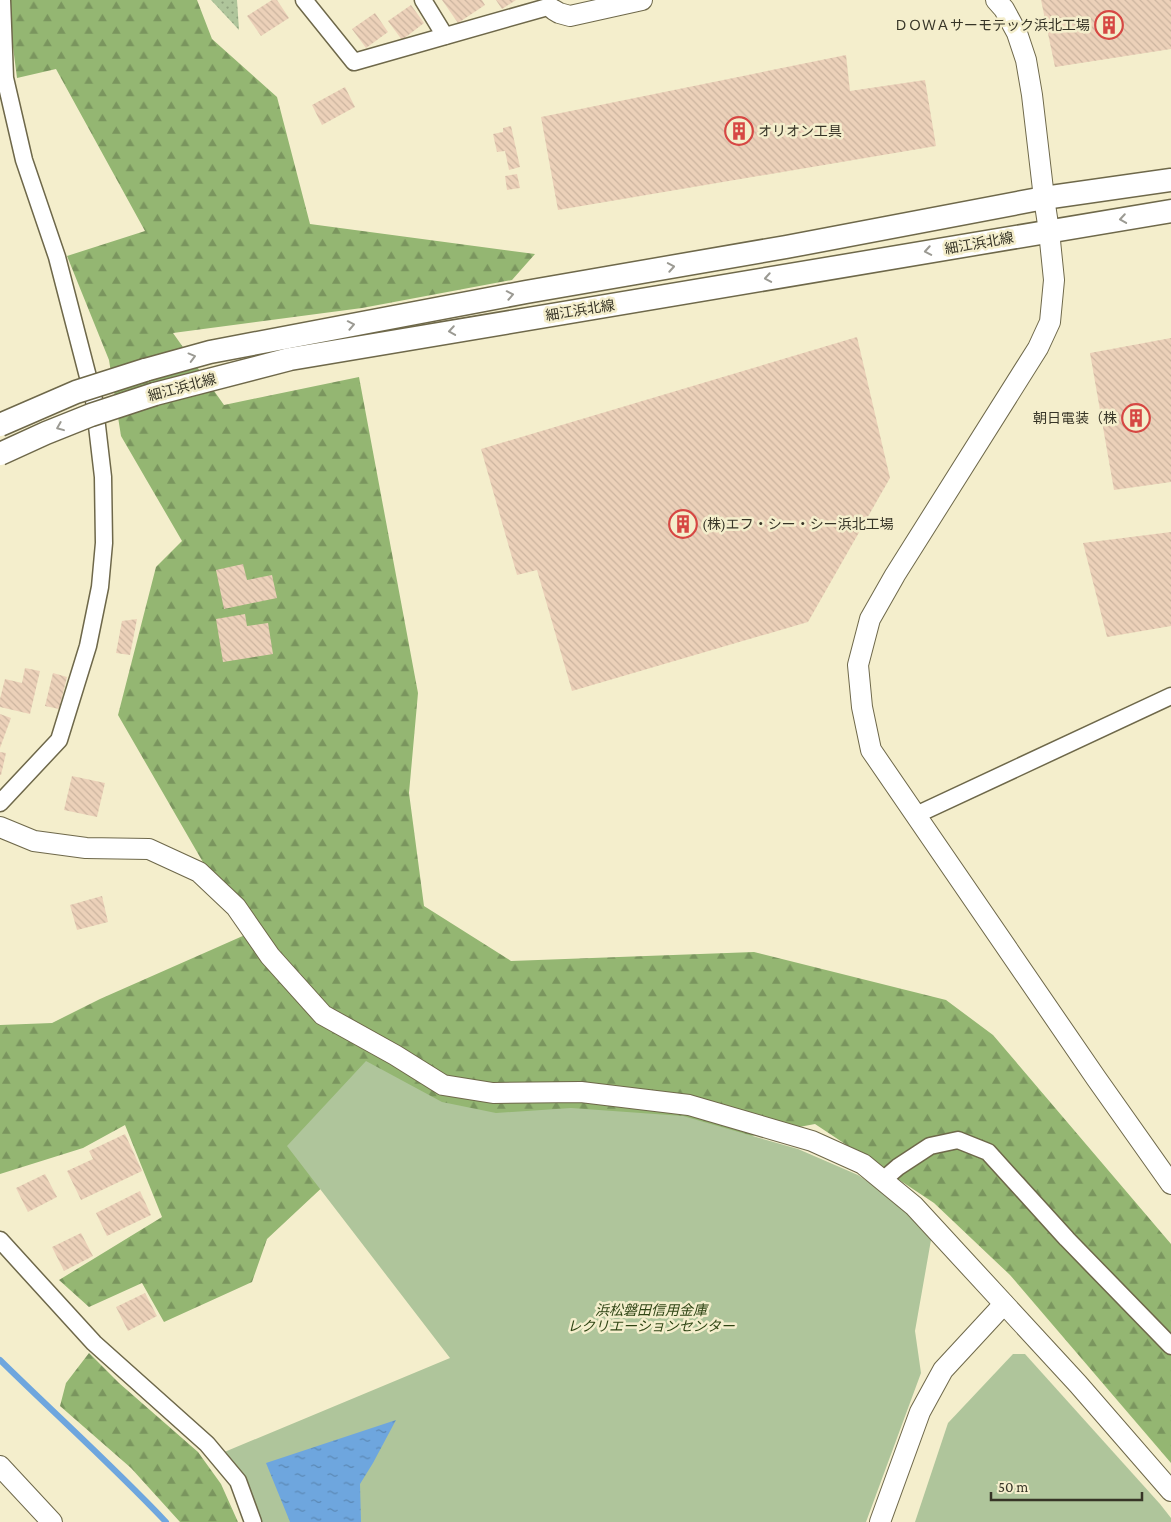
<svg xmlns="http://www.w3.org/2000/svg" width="1171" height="1522" viewBox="0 0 1171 1522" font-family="'Crimson Pro','Noto Sans JP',serif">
	<defs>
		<pattern id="grass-dots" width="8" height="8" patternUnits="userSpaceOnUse" patternTransform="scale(1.25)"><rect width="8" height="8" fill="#afc59b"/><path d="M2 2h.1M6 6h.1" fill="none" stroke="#8fa17e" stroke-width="1.8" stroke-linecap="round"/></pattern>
		<pattern id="forest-firs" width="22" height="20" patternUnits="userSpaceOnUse" patternTransform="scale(1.25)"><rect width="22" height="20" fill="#94b672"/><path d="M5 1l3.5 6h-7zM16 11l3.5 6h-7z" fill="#7a955e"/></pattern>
		<pattern id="water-ripples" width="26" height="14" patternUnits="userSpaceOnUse" patternTransform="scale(1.25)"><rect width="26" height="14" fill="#6ea6de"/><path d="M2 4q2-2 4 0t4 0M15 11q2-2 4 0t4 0" fill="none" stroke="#5b88b4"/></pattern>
		<pattern id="building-back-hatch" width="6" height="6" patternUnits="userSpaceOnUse" patternTransform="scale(1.25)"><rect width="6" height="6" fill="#ecd1b9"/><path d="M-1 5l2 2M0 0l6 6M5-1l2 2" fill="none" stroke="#cbb49f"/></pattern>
	</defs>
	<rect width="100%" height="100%" fill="#f4eecc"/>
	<!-- grass -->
	<path fill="url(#grass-dots)" d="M 211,0 L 237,0 L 239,30 Z"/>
	<!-- forest -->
	<g fill="url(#forest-firs)">
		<path d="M 7,0 L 197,0 L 212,39 L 277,97 L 310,224 L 535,254 L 512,280 L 362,308 L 173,333 L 224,405 L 359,377 L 418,693 L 409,793 L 424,906 L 511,961 L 754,952 L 946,1000 L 993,1035 L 1171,1244 L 1171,1463 L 1010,1275 L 934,1203 L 815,1124 L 693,1147 L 358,1154 L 267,1239 L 252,1282 L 164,1322 L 142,1283 L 89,1307 L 59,1280 L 162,1217 L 125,1125 L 83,1148 L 0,1174 L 0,1025 L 52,1023 L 100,999 L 245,935 L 118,715 L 156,567 L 182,541 L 121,436 L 109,360 L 67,256 L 145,231 L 56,69 L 17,78 Z"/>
		<path d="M 89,1353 L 119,1383 L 198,1452 L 221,1484 L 238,1522 L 180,1522 L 131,1468 L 60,1406 L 66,1383 Z"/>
	</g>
	<!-- park -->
	<g fill="#afc59b">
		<path d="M 366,1061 L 442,1102 L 496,1113 L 571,1108 L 683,1116 L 798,1149 L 858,1175 L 903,1206 L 931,1240 L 915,1331 L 921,1373 L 866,1522 L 261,1522 L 222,1453 L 450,1358 L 287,1146 Z"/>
		<path d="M 1013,1354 L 1025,1354 L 1160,1504 L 1171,1518 L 1171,1522 L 915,1522 L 948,1423 Z"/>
	</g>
	<!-- water -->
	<path fill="url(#water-ripples)" d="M 396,1420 L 373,1463 L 360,1484 L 361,1522 L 290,1522 L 266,1463 Z"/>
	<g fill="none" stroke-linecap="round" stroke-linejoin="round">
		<!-- stream -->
		<path stroke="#6ea6de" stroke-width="6" d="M 0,1360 C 55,1414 113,1466 166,1522"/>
	</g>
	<!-- building -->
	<g fill="url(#building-back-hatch)">
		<path d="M 272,0 L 277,0 L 289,18 L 261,36 L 247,16 Z"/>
		<path d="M 442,0 L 482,0 L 485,5 L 458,23 Z"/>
		<path d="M 496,0 L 516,0 L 502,9 Z"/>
		<path d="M 1041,0 L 1171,0 L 1171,49 L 1055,67 Z"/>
		<path d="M 411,5 L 424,23 L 402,40 L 388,21 Z"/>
		<path d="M 375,13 L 388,32 L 366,48 L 352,29 Z"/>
		<path d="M 846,55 L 850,91 L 925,80 L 936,146 L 558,210 L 541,117 Z"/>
		<path d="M 345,87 L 355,107 L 322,125 L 312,105 Z"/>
		<path d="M 511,126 L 520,167 L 509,170 L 505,151 L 497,152 L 493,134 L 503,132 L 503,128 Z"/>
		<path d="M 517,174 L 520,188 L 507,190 L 505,176 Z"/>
		<path d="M 857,337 L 890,478 L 808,622 L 572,691 L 537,570 L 517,575 L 481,449 Z"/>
		<path d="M 1171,338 L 1171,482 L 1114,490 L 1090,353 Z"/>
		<path d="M 1171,532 L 1171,626 L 1107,637 L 1083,543 Z"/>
		<path d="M 243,564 L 247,580 L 272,575 L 277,598 L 224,609 L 216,570 Z"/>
		<path d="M 245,614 L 247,626 L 268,623 L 273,654 L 223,662 L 216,619 Z"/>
		<path d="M 137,619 L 130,655 L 116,653 L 122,621 Z"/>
		<path d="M 25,668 L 40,671 L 30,714 L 0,707 L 0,699 L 5,679 L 22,683 Z"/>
		<path d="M 53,673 L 67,677 L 59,709 L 45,706 Z"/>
		<path d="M 0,714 L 11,718 L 0,748 Z"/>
		<path d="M 0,752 L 6,753 L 1,775 L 0,775 Z"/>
		<path d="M 72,776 L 105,783 L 97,817 L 64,810 Z"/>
		<path d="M 102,896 L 108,922 L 77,930 L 70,905 Z"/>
		<path d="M 125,1134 L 142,1171 L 81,1200 L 67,1171 L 93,1159 L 89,1151 Z"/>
		<path d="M 45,1174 L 57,1197 L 28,1212 L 16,1188 Z"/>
		<path d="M 140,1191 L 151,1215 L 107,1236 L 96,1213 Z"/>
		<path d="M 81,1233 L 93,1256 L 64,1271 L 52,1247 Z"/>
		<path d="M 145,1293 L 157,1316 L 128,1331 L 116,1307 Z"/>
	</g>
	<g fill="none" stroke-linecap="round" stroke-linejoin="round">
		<defs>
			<g id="minor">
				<path d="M 304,0 L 354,62 L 551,6"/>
				<path d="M 423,0 L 445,36"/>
				<path d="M 0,803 L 59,740 L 88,646 L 100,587 L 104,543 L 103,477 L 94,400 L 57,257 L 24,160 L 5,78 L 2,0"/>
				<path d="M 916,815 L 1171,696"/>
				<path d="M 883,1180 L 898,1167 L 930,1146 L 958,1140 L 988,1152 L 1067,1239 L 1171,1346"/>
				<path d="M 0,1240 L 94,1343 L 207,1444 L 238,1481 L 253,1522"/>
			</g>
			<g id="tertiary">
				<path d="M 996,0 L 1004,9 L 1017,33 L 1026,60 L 1032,95 L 1044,198 L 1049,231 L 1054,280 L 1050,322 L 1038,348 L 895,575 L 870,619 L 858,665 L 862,707 L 871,750 L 1096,1078 L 1171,1184"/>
				<path d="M 554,10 L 559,13 L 570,16 L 642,0"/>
				<path d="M 0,827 L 34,841 L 86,848 L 149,849 L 199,872 L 236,907 L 270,956 L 323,1015 L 395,1055 L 443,1085 L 493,1093 L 581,1092 L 689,1105 L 812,1141 L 863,1164 L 914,1206 L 1078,1384 L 1171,1491"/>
				<path d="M 0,1466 L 52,1522"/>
				<path d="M 880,1522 L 920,1412 L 943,1370 L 1004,1304"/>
			</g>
			<g id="secondary">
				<path d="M 145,370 L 210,352 L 526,292 L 786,247 L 1044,198 L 1171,180"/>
				<path d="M 155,394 L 290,359 L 1171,211"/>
			</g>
		</defs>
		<!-- minor casing -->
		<use href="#minor" stroke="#6e684a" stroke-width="19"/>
		<!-- tertiary casing -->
		<use href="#tertiary" stroke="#6e684a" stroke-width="22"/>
		<!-- secondary casing -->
		<use href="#secondary" stroke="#6e684a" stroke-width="25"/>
		<!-- minor -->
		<use href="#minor" stroke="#fff" stroke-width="16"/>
		<!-- tertiary -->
		<use href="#tertiary" stroke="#fff" stroke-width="20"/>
		<!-- secondary -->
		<use href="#secondary" stroke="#fff" stroke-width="22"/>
		<defs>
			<g id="secondary-bridge">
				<path d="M 0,425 L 76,392 L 145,370"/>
				<path d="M 0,454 L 46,433 L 91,415 L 155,394"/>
			</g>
		</defs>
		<!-- secondary-bridge casing -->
		<use href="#secondary-bridge" stroke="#6e684a" stroke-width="25" stroke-linecap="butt"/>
		<!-- secondary-bridge -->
		<use href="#secondary-bridge" stroke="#fff" stroke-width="22"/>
	</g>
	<!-- one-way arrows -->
	<defs><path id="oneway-chevron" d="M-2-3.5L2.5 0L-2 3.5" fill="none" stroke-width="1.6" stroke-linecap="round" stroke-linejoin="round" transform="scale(1.25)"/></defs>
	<g stroke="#9b9a93">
		<use href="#oneway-chevron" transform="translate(1123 219) rotate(171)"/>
		<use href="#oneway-chevron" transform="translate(928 251) rotate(170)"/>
		<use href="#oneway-chevron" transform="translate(671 267) rotate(-10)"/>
		<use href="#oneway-chevron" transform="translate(768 278) rotate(170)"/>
		<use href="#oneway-chevron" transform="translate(510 295) rotate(-11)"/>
		<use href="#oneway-chevron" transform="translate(351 325) rotate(-11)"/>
		<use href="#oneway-chevron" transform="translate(452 331) rotate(171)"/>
		<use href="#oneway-chevron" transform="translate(192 357) rotate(-15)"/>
		<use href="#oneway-chevron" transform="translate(60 427) rotate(158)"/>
	</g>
	<!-- icons -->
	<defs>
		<symbol id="building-ring" viewBox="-11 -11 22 22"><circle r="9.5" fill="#f4eecc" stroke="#d64743" stroke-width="1.5"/><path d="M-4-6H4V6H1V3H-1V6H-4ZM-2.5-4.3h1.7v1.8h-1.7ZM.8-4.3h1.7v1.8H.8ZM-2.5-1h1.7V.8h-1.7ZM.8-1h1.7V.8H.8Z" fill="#d64743"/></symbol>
	</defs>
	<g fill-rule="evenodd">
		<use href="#building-ring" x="1093" y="9" width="32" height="32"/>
		<use href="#building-ring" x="723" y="115" width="32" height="32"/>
		<use href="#building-ring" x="1120" y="402" width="32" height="32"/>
		<use href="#building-ring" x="667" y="508" width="32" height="32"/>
	</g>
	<g text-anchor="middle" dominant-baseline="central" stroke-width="5" stroke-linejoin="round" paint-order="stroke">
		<!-- poi labels -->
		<g font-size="14" fill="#373527" stroke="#f4eecc" text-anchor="end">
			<text x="1090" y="25">ＤＯＷＡサーモテック浜北工場</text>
			<text x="758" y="131" text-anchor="start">オリオン工具</text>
			<text x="1117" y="418">朝日電装（株</text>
			<text x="702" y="524" text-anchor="start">(株)エフ・シー・シー浜北工場</text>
		</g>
		<!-- street labels -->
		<g font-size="14" fill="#373527" stroke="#f4eecc">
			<text transform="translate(979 243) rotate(-10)">細江浜北線</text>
			<text transform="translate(580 310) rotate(-9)">細江浜北線</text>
			<text transform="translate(182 387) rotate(-15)">細江浜北線</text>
		</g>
		<!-- park labels -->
		<g font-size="14" font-style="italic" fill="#2f4514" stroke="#f4eecc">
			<text x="651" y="1310">浜松磐田信用金庫<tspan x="651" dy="16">レクリエーションセンター</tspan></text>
		</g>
	</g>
	<!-- scale -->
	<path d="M991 1492v8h151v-8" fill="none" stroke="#373527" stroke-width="2.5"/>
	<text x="998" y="1492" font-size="15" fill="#373527" stroke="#f4eecc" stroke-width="4" paint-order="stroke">50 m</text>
</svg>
